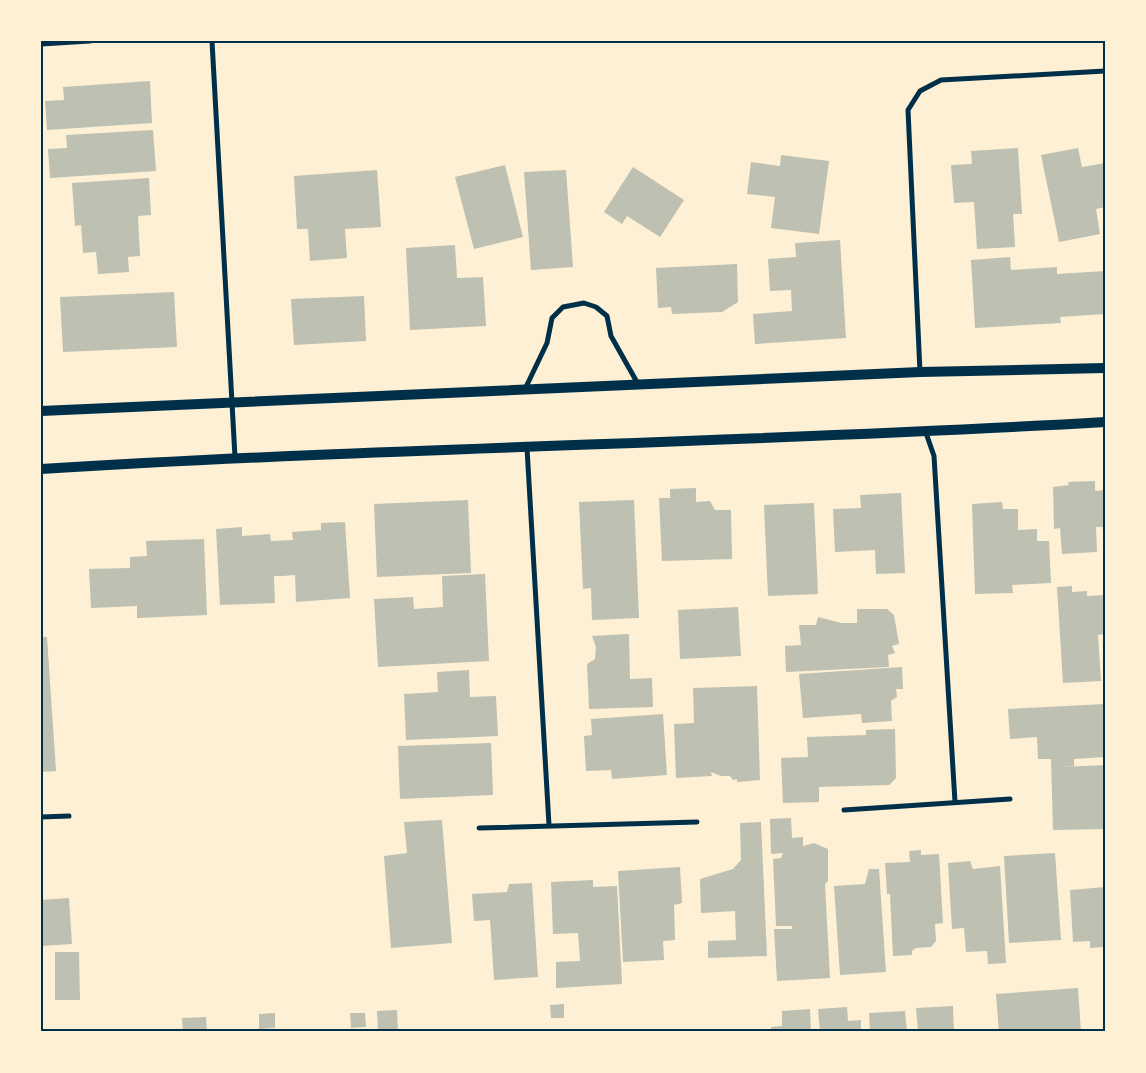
<svg xmlns="http://www.w3.org/2000/svg" width="1146" height="1073" viewBox="0 0 1146 1073" font-family="Barlow,sans-serif">
	<rect width="100%" height="100%" fill="#fdf0d5"/>
	<!-- building -->
	<g fill="#bec0b2">
		<path d="M 150,81 L 152,123 L 47,130 L 45,101 L 64,100 L 63,87 Z"/>
		<path d="M 153,130 L 156,171 L 50,178 L 48,149 L 67,148 L 66,135 Z"/>
		<path d="M 1018,148 L 1022,214 L 1013,214 L 1015,247 L 977,249 L 974,202 L 954,203 L 951,165 L 972,164 L 971,151 Z"/>
		<path d="M 1078,148 L 1082,167 L 1105,163 L 1105,207 L 1096,209 L 1100,234 L 1059,242 L 1041,155 Z"/>
		<path d="M 781,155 L 829,161 L 819,234 L 771,228 L 775,197 L 747,194 L 751,162 L 780,166 Z"/>
		<path d="M 505,165 L 523,237 L 474,249 L 455,177 Z"/>
		<path d="M 633,167 L 684,200 L 660,237 L 627,216 L 622,224 L 604,212 Z"/>
		<path d="M 377,170 L 381,227 L 345,229 L 347,258 L 310,261 L 308,229 L 297,229 L 294,176 Z"/>
		<path d="M 566,170 L 573,267 L 531,270 L 524,172 Z"/>
		<path d="M 149,178 L 151,215 L 138,216 L 140,256 L 128,257 L 129,272 L 98,274 L 96,252 L 83,253 L 81,225 L 75,226 L 72,183 Z"/>
		<path d="M 840,240 L 846,338 L 755,344 L 753,314 L 792,311 L 791,290 L 770,291 L 768,259 L 796,257 L 795,243 Z"/>
		<path d="M 455,245 L 457,278 L 483,277 L 486,326 L 410,330 L 406,248 Z"/>
		<path d="M 1010,257 L 1011,270 L 1057,267 L 1057,274 L 1105,271 L 1105,314 L 1060,317 L 1061,323 L 975,328 L 971,260 Z"/>
		<path d="M 737,264 L 738,302 L 722,312 L 672,314 L 671,307 L 658,308 L 656,268 Z"/>
		<path d="M 174,292 L 177,347 L 63,352 L 60,297 Z"/>
		<path d="M 364,296 L 366,341 L 294,345 L 291,299 Z"/>
		<path d="M 1095,481 L 1095,491 L 1105,490 L 1105,527 L 1096,527 L 1097,552 L 1062,554 L 1060,528 L 1054,529 L 1053,487 L 1069,485 L 1068,482 Z"/>
		<path d="M 696,488 L 696,502 L 710,501 L 715,510 L 731,510 L 732,559 L 662,561 L 659,498 L 670,498 L 670,489 Z"/>
		<path d="M 901,493 L 905,573 L 876,574 L 875,550 L 835,552 L 833,509 L 861,508 L 860,495 Z"/>
		<path d="M 468,500 L 471,573 L 377,577 L 374,504 Z"/>
		<path d="M 634,500 L 639,618 L 592,620 L 591,588 L 583,589 L 579,502 Z"/>
		<path d="M 1002,502 L 1003,509 L 1018,509 L 1018,530 L 1037,529 L 1037,541 L 1049,541 L 1051,583 L 1012,585 L 1013,593 L 975,594 L 972,504 Z"/>
		<path d="M 814,503 L 818,594 L 768,596 L 764,505 Z"/>
		<path d="M 345,522 L 350,598 L 296,602 L 295,575 L 283,576 L 274,576 L 275,603 L 220,605 L 216,529 L 242,527 L 242,536 L 270,534 L 271,541 L 293,540 L 292,532 L 321,530 L 321,523 Z"/>
		<path d="M 204,539 L 207,615 L 137,618 L 137,606 L 91,608 L 89,569 L 130,568 L 130,557 L 147,556 L 146,541 Z"/>
		<path d="M 485,574 L 489,661 L 378,667 L 374,599 L 413,597 L 414,609 L 443,607 L 442,576 Z"/>
		<path d="M 1072,586 L 1072,592 L 1087,591 L 1087,596 L 1105,595 L 1105,634 L 1098,635 L 1101,681 L 1063,683 L 1057,587 Z"/>
		<path d="M 738,607 L 741,656 L 680,659 L 678,610 Z"/>
		<path d="M 857,609 L 887,609 L 894,615 L 899,644 L 892,646 L 895,653 L 888,655 L 889,667 L 786,672 L 785,646 L 801,645 L 799,625 L 816,625 L 818,617 L 841,623 L 857,623 Z"/>
		<path d="M 629,634 L 630,679 L 652,678 L 653,707 L 589,709 L 587,664 L 595,659 L 596,647 L 592,636 Z"/>
		<path d="M 41,637 L 47,637 L 56,771 L 41,772 Z"/>
		<path d="M 902,667 L 903,689 L 896,689 L 897,697 L 891,701 L 892,721 L 862,723 L 861,714 L 803,718 L 799,674 Z"/>
		<path d="M 469,670 L 470,697 L 496,696 L 498,736 L 406,740 L 404,694 L 438,692 L 437,672 Z"/>
		<path d="M 757,686 L 760,780 L 737,782 L 737,779 L 733,780 L 730,776 L 721,776 L 711,772 L 712,776 L 676,778 L 674,724 L 694,723 L 693,688 Z"/>
		<path d="M 1105,704 L 1105,757 L 1074,759 L 1074,766 L 1061,767 L 1105,765 L 1105,829 L 1053,830 L 1051,759 L 1038,759 L 1037,737 L 1010,739 L 1008,709 Z"/>
		<path d="M 663,714 L 667,775 L 612,779 L 611,770 L 586,771 L 584,736 L 592,735 L 591,719 Z"/>
		<path d="M 895,729 L 896,778 L 889,785 L 819,787 L 819,802 L 783,803 L 781,758 L 808,757 L 807,737 L 866,735 L 866,730 Z"/>
		<path d="M 491,743 L 493,795 L 400,799 L 398,746 Z"/>
		<path d="M 791,818 L 792,838 L 803,837 L 803,846 L 814,843 L 828,849 L 828,881 L 825,884 L 830,978 L 777,981 L 774,929 L 792,929 L 792,926 L 776,926 L 773,859 L 781,858 L 783,853 L 771,854 L 770,819 Z"/>
		<path d="M 442,820 L 452,943 L 391,948 L 384,856 L 407,853 L 404,822 Z"/>
		<path d="M 761,822 L 767,956 L 708,958 L 708,941 L 736,940 L 735,911 L 701,913 L 700,879 L 733,869 L 741,860 L 740,823 Z"/>
		<path d="M 921,850 L 921,855 L 939,854 L 943,923 L 935,924 L 936,941 L 931,947 L 916,948 L 912,951 L 912,955 L 893,956 L 890,894 L 887,894 L 885,863 L 910,862 L 909,851 Z"/>
		<path d="M 1055,853 L 1061,940 L 1009,943 L 1004,856 Z"/>
		<path d="M 970,861 L 973,869 L 1000,866 L 1006,963 L 988,964 L 987,951 L 966,952 L 964,928 L 952,929 L 948,863 Z"/>
		<path d="M 680,867 L 682,903 L 674,905 L 675,940 L 663,941 L 664,960 L 623,962 L 618,871 Z"/>
		<path d="M 869,869 L 879,869 L 886,972 L 840,975 L 834,886 L 865,884 Z"/>
		<path d="M 593,880 L 593,887 L 617,886 L 622,984 L 556,988 L 556,962 L 580,961 L 578,933 L 553,934 L 551,882 Z"/>
		<path d="M 532,883 L 538,977 L 494,980 L 490,920 L 474,921 L 472,894 L 507,892 L 509,884 Z"/>
		<path d="M 1105,887 L 1105,947 L 1090,948 L 1090,941 L 1073,942 L 1070,890 Z"/>
		<path d="M 69,898 L 72,944 L 41,946 L 41,900 Z"/>
		<path d="M 55,952 L 79,952 L 80,1000 L 55,1000 Z"/>
		<path d="M 1078,988 L 1081,1032 L 999,1032 L 996,994 Z"/>
		<path d="M 564,1004 L 564,1018 L 551,1018 L 550,1005 Z"/>
		<path d="M 953,1006 L 954,1032 L 918,1032 L 916,1008 Z"/>
		<path d="M 847,1007 L 848,1021 L 861,1020 L 861,1032 L 820,1032 L 818,1009 Z"/>
		<path d="M 810,1009 L 811,1032 L 771,1032 L 771,1027 L 782,1026 L 782,1011 Z"/>
		<path d="M 397,1010 L 398,1032 L 378,1032 L 377,1011 Z"/>
		<path d="M 905,1011 L 907,1032 L 870,1032 L 869,1013 Z"/>
		<path d="M 275,1013 L 275,1028 L 259,1029 L 259,1014 Z"/>
		<path d="M 350,1013 L 365,1013 L 366,1027 L 351,1028 Z"/>
		<path d="M 206,1017 L 207,1032 L 183,1032 L 182,1018 Z"/>
	</g>
	<g fill="none" stroke-linecap="round" stroke-linejoin="round">
		<!-- minor -->
		<g stroke="#003049" stroke-width="5">
			<path d="M 212,41 L 235,457"/>
			<path d="M 41,44 L 90,41"/>
			<path d="M 920,372 L 908,110 L 920,91 L 941,80 L 1105,71"/>
			<path d="M 525,389 L 547,343 L 552,318 L 563,307 L 584,303 L 596,307 L 607,316 L 611,336 L 638,384"/>
			<path d="M 926,433 L 934,456 L 955,802"/>
			<path d="M 527,448 L 549,825"/>
			<path d="M 844,810 L 1010,799"/>
			<path d="M 41,817 L 69,816"/>
			<path d="M 479,828 L 697,822"/>
		</g>
		<!-- secondary -->
		<g stroke="#003049" stroke-width="10">
			<path d="M 41,411 L 920,372 L 1105,368"/>
			<path d="M 41,469 C 395,447 750,443 1105,422"/>
		</g>
	</g>
	<!-- border -->
	<rect width="1146" height="1073" fill="none" stroke="#fdf0d5" stroke-width="85"/>
	<rect x="42" y="42" width="1062" height="988" fill="none" stroke="#003049" stroke-width="2"/>
</svg>
